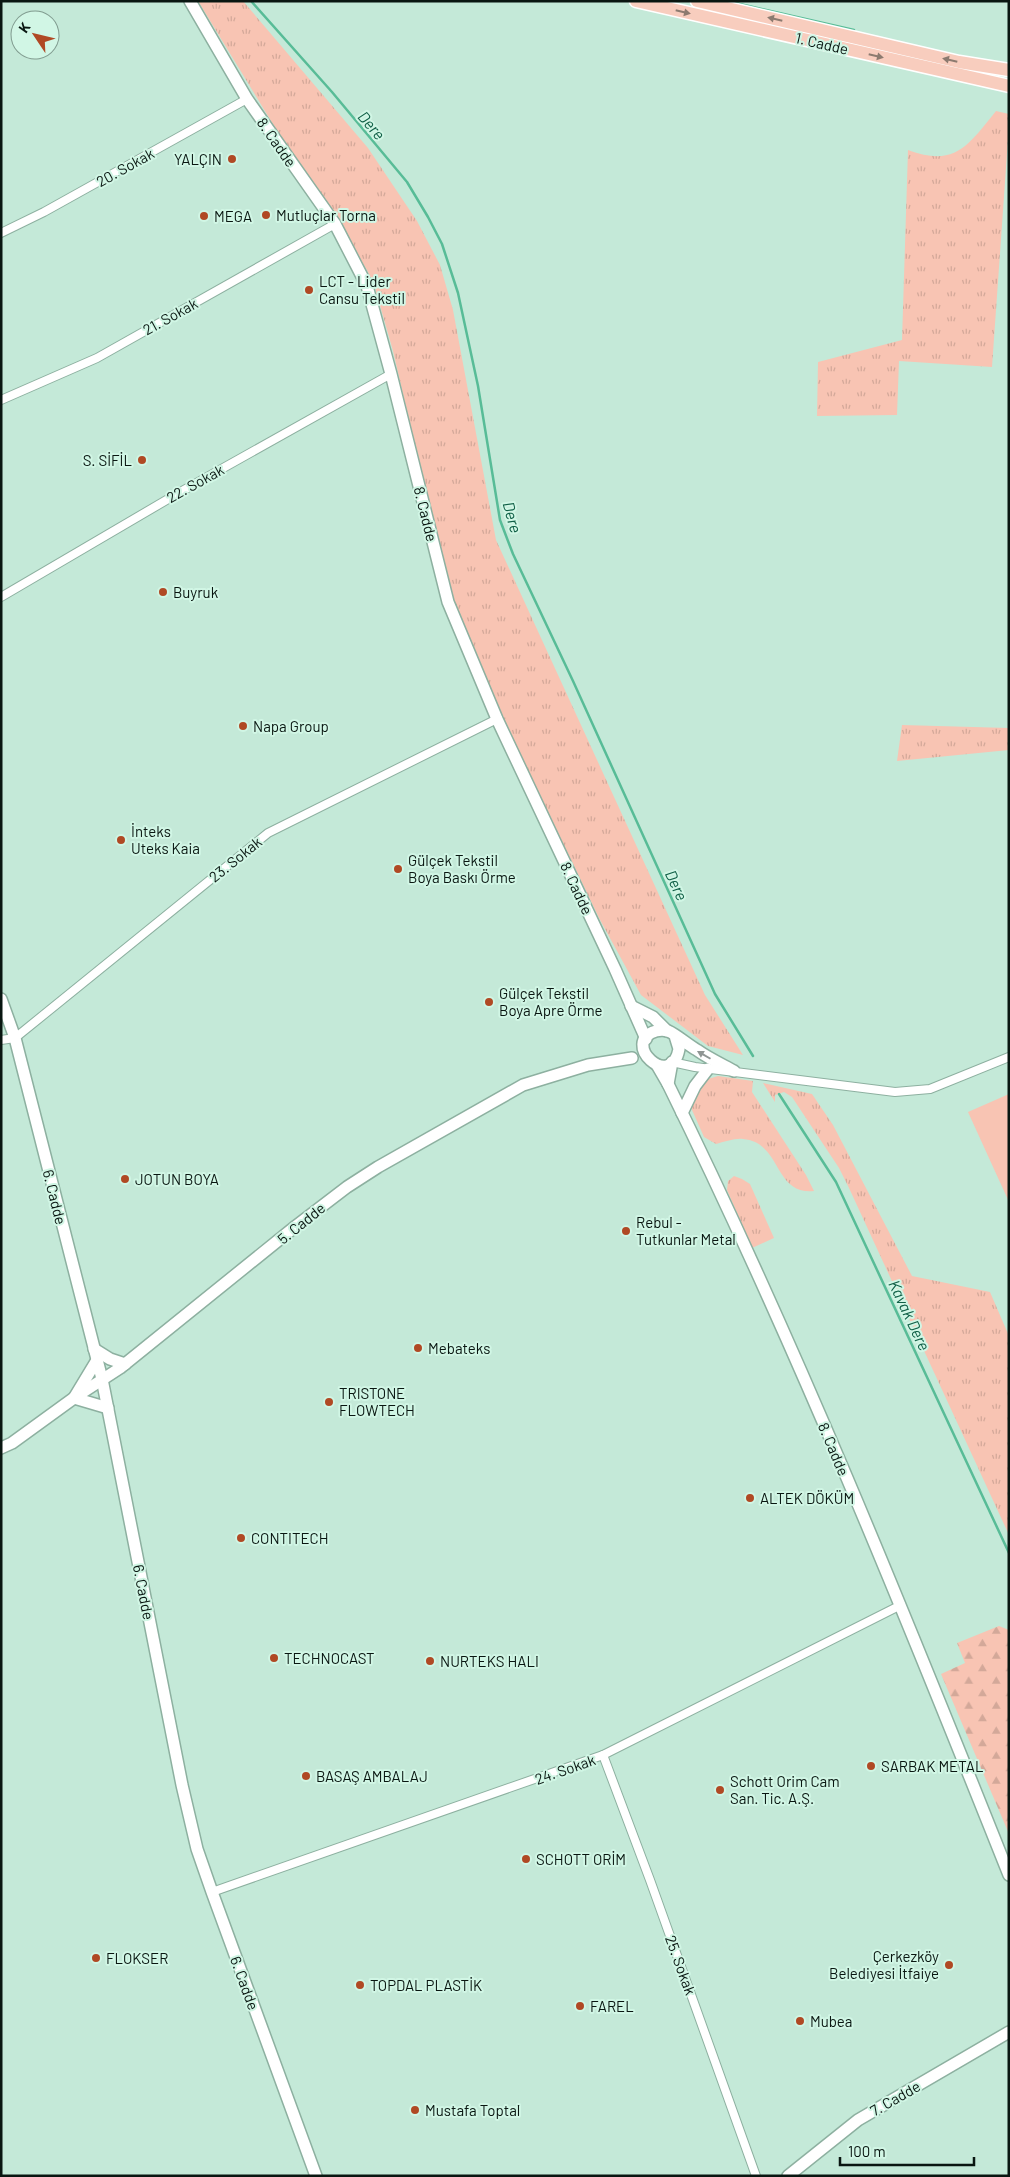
<svg xmlns="http://www.w3.org/2000/svg" width="1010" height="2177" viewBox="0 0 1010 2177" font-family="Barlow,sans-serif">
	<defs>
		<pattern id="grass-tufts" width="24" height="20" patternUnits="userSpaceOnUse" patternTransform="scale(1.25)"><rect width="24" height="20" fill="#f8c4b3"/><path d="M3 7l-1-3M5 7V3M7 7l1-3M15 17l-1-3M17 17v-4M19 17l1-3" fill="none" stroke="#d3a899"/></pattern>
		<pattern id="forest-firs" width="22" height="20" patternUnits="userSpaceOnUse" patternTransform="scale(1.25)"><rect width="22" height="20" fill="#f8c4b3"/><path d="M5 1l3.5 6h-7zM16 11l3.5 6h-7z" fill="#d3a899"/></pattern>
	</defs>
	<rect width="100%" height="100%" fill="#c4e9d8"/>
	<!-- grass -->
	<g fill="url(#grass-tufts)">
		<path d="M 198,1 L 243,1 L 368,148 L 417,221 L 440,265 L 453,310 L 496,540 L 705,995 L 743,1055 L 708,1046 L 641,995 L 599,918 L 508,729 L 451,602 L 393,351 L 375,288 L 367,270 L 302,172 Z"/>
		<path d="M 996,111 L 1009,114 L 1009,125 L 992,367 L 899,361 L 897,415 L 817,416 L 818,362 L 902,340 L 908,150 C 956,168 969,144 996,111 Z"/>
		<path d="M 902,725 L 1009,728 L 1009,750 L 897,761 Z"/>
		<path d="M 718,1076 L 753,1081 L 752,1092 L 806,1175 L 814,1191 C 773,1195 782,1142 743,1139 C 735,1138 724,1142 716,1144 L 704,1137 L 692,1110 L 692,1105 L 705,1080 Z"/>
		<path d="M 763,1083 L 812,1094 L 833,1125 L 912,1276 L 990,1292 L 1009,1336 L 1009,1535 L 849,1188 L 839,1168 L 792,1097 L 784,1092 L 775,1095 L 775,1102 Z"/>
		<path d="M 734,1176 L 742,1179 L 750,1184 L 774,1238 L 752,1248 L 727,1190 L 728,1181 Z"/>
	</g>
	<!-- forest -->
	<path fill="url(#forest-firs)" d="M 999,1626 L 1009,1630 L 1009,1834 L 941,1674 L 965,1663 L 957,1643 Z"/>
	<!-- pitch -->
	<path fill="#f8c4b3" d="M 1009,1094 L 1009,1202 L 968,1112 Z"/>
	<g fill="none" stroke-linecap="round" stroke-linejoin="round">
		<!-- stream -->
		<g stroke="#58bc97" stroke-width="2.5">
			<path d="M 251,1 L 332,92 L 407,182 L 428,217 L 442,244 L 458,293 L 478,386 L 500,520 L 513,554 L 573,681 L 715,994 L 753,1056"/>
			<path d="M 727,1 L 854,30"/>
			<path d="M 779,1094 L 836,1182 L 1009,1553"/>
		</g>
		<defs>
			<g id="street">
				<path d="M 1,233 L 44,212 L 247,99"/>
				<path d="M 1,400 L 97,358 L 335,224"/>
				<path d="M 1,597 L 175,495 L 391,374"/>
				<path d="M 1,1040 L 15,1038 L 268,833 L 497,719"/>
				<path d="M 672,1062 L 695,1067 L 895,1092 L 930,1089 L 1009,1057"/>
				<path d="M 603,1755 L 650,1880 L 756,2176"/>
				<path d="M 212,1892 L 603,1755 L 901,1605"/>
			</g>
			<g id="secondary">
				<path d="M 190,1 L 247,99 L 335,224 L 367,286 L 391,374 L 448,602 L 497,719 L 615,969 L 646,1039"/>
				<path d="M 1,999 L 15,1038 L 102,1379 L 182,1785 L 197,1849 L 212,1892 L 316,2176"/>
				<path d="M 631,1006 L 653,1017 L 667,1031"/>
				<path d="M 675,1036 L 679,1049 C 671,1092 619,1042 656,1031 C 660,1030 664,1030 668,1031 C 677,1035 688,1045 697,1050 C 708,1058 721,1064 734,1071"/>
				<path d="M 657,1065 L 668,1084 L 672,1062"/>
				<path d="M 668,1084 C 795,1342 903,1609 1009,1875"/>
				<path d="M 682,1113 L 695,1086 L 708,1069"/>
				<path d="M 94,1349 L 110,1359 L 125,1364"/>
				<path d="M 97,1360 L 74,1398 L 108,1408"/>
				<path d="M 1,1448 L 12,1443 L 74,1398 L 120,1368 L 296,1226 L 347,1187 L 378,1167 L 523,1085 L 588,1065 L 632,1058"/>
				<path d="M 788,2176 L 858,2120 L 1009,2032"/>
			</g>
			<g id="primary">
				<path d="M 636,1 L 1009,86"/>
				<path d="M 697,1 L 959,62 L 1009,70"/>
			</g>
		</defs>
		<!-- street casing -->
		<use href="#street" stroke="#8db0a0" stroke-width="10"/>
		<!-- secondary casing -->
		<use href="#secondary" stroke="#8db0a0" stroke-width="14"/>
		<!-- primary casing -->
		<use href="#primary" stroke="#fff" stroke-width="15"/>
		<!-- street -->
		<use href="#street" stroke="#fff" stroke-width="8"/>
		<!-- secondary -->
		<use href="#secondary" stroke="#fff" stroke-width="11"/>
		<!-- primary -->
		<use href="#primary" stroke="#f8cdbe" stroke-width="12"/>
	</g>
	<!-- one-way arrows -->
	<defs><path id="oneway-solid" d="M-6-.8H1V-3.2L6.5 0L1 3.2V.8H-6Z" transform="scale(1.25)"/></defs>
	<g fill="#8c7b70">
		<use href="#oneway-solid" transform="translate(683 12) rotate(13)"/>
		<use href="#oneway-solid" transform="translate(775 19) rotate(-167)"/>
		<use href="#oneway-solid" transform="translate(876 56) rotate(13)"/>
		<use href="#oneway-solid" transform="translate(950 60) rotate(-167)"/>
	</g>
	<use fill="#909694" href="#oneway-solid" transform="translate(704 1055) rotate(-150)"/>
	<!-- markers -->
	<g fill="#b04924" stroke="#d1f6e5" stroke-width="2">
		<circle cx="232" cy="159" r="5"/>
		<circle cx="266" cy="215" r="5"/>
		<circle cx="204" cy="216" r="5"/>
		<circle cx="309" cy="290" r="5"/>
		<circle cx="142" cy="460" r="5"/>
		<circle cx="163" cy="592" r="5"/>
		<circle cx="243" cy="726" r="5"/>
		<circle cx="121" cy="840" r="5"/>
		<circle cx="398" cy="869" r="5"/>
		<circle cx="489" cy="1002" r="5"/>
		<circle cx="125" cy="1179" r="5"/>
		<circle cx="626" cy="1231" r="5"/>
		<circle cx="418" cy="1348" r="5"/>
		<circle cx="329" cy="1402" r="5"/>
		<circle cx="750" cy="1498" r="5"/>
		<circle cx="241" cy="1538" r="5"/>
		<circle cx="274" cy="1658" r="5"/>
		<circle cx="430" cy="1661" r="5"/>
		<circle cx="871" cy="1766" r="5"/>
		<circle cx="306" cy="1776" r="5"/>
		<circle cx="720" cy="1790" r="5"/>
		<circle cx="526" cy="1859" r="5"/>
		<circle cx="96" cy="1958" r="5"/>
		<circle cx="949" cy="1965" r="5"/>
		<circle cx="360" cy="1985" r="5"/>
		<circle cx="580" cy="2006" r="5"/>
		<circle cx="800" cy="2021" r="5"/>
		<circle cx="415" cy="2110" r="5"/>
	</g>
	<g text-anchor="middle" dominant-baseline="central" stroke-width="4" stroke-linejoin="round" paint-order="stroke">
		<!-- street labels -->
		<g font-size="15" fill="#091611" stroke="#d1f6e5">
			<text transform="translate(822 43) rotate(13)">1. Cadde</text>
			<text transform="translate(277 142) rotate(55)">8. Cadde</text>
			<text transform="translate(125 167) rotate(-29)">20. Sokak</text>
			<text transform="translate(170 316) rotate(-29)">21. Sokak</text>
			<text transform="translate(195 483) rotate(-29)">22. Sokak</text>
			<text transform="translate(426 514) rotate(76)">8. Cadde</text>
			<text transform="translate(235 859) rotate(-39)">23. Sokak</text>
			<text transform="translate(577 888) rotate(65)">8. Cadde</text>
			<text transform="translate(55 1197) rotate(76)">6. Cadde</text>
			<text transform="translate(301 1223) rotate(-39)">5. Cadde</text>
			<text transform="translate(834 1449) rotate(67)">8. Cadde</text>
			<text transform="translate(144 1592) rotate(79)">6. Cadde</text>
			<text transform="translate(565 1769) rotate(-19)">24. Sokak</text>
			<text transform="translate(681 1965) rotate(70)">25. Sokak</text>
			<text transform="translate(245 1983) rotate(70)">6. Cadde</text>
			<text transform="translate(895 2098) rotate(-30)">7. Cadde</text>
		</g>
		<!-- poi labels -->
		<g font-size="15" fill="#091611" stroke="#d1f6e5" text-anchor="start">
			<text x="222" y="159" text-anchor="end">YALÇIN</text>
			<text x="276" y="215">Mutluçlar Torna</text>
			<text x="214" y="216">MEGA</text>
			<text x="319" y="281">LCT - Lider<tspan x="319" dy="17">Cansu Tekstil</tspan></text>
			<text x="132" y="460" text-anchor="end">S. SİFİL</text>
			<text x="173" y="592">Buyruk</text>
			<text x="253" y="726">Napa Group</text>
			<text x="131" y="831">İnteks<tspan x="131" dy="17">Uteks Kaia</tspan></text>
			<text x="408" y="860">Gülçek Tekstil<tspan x="408" dy="17">Boya Baskı Örme</tspan></text>
			<text x="499" y="993">Gülçek Tekstil<tspan x="499" dy="17">Boya Apre Örme</tspan></text>
			<text x="135" y="1179">JOTUN BOYA</text>
			<text x="636" y="1222">Rebul -<tspan x="636" dy="17">Tutkunlar Metal</tspan></text>
			<text x="428" y="1348">Mebateks</text>
			<text x="339" y="1393">TRISTONE<tspan x="339" dy="17">FLOWTECH</tspan></text>
			<text x="760" y="1498">ALTEK DÖKÜM</text>
			<text x="251" y="1538">CONTITECH</text>
			<text x="284" y="1658">TECHNOCAST</text>
			<text x="440" y="1661">NURTEKS HALI</text>
			<text x="881" y="1766">SARBAK METAL</text>
			<text x="316" y="1776">BASAŞ AMBALAJ</text>
			<text x="730" y="1781">Schott Orim Cam<tspan x="730" dy="17">San. Tic. A.Ş.</tspan></text>
			<text x="536" y="1859">SCHOTT ORİM</text>
			<text x="939" y="1956" text-anchor="end">Çerkezköy<tspan x="939" dy="17">Belediyesi İtfaiye</tspan></text>
			<text x="106" y="1958">FLOKSER</text>
			<text x="370" y="1985">TOPDAL PLASTİK</text>
			<text x="590" y="2006">FAREL</text>
			<text x="810" y="2021">Mubea</text>
			<text x="425" y="2110">Mustafa Toptal</text>
		</g>
		<!-- water labels -->
		<g font-size="16" font-style="italic" fill="#116047" stroke="#d1f6e5">
			<text transform="translate(372 125) rotate(49)">Dere</text>
			<text transform="translate(513 517) rotate(75)">Dere</text>
			<text transform="translate(677 885) rotate(65)">Dere</text>
			<text transform="translate(910 1315) rotate(65)">Kavak Dere</text>
		</g>
	</g>
	<!-- border -->
	<rect width="1010" height="2177" fill="none" stroke="#091611" stroke-width="5"/>
	<!-- north arrow -->
	<g transform="translate(35 35) rotate(305)"><circle r="24" fill="#d1f6e5" stroke="#819c90"/>
	<path d="M0-4L9 19L0 12L-9 19Z" fill="#b04924"/>
	<text y="-8" font-size="14" font-weight="bold" text-anchor="middle" fill="#091611">K</text>
	</g>
	<!-- scale -->
	<path d="M840 2157v8h134v-8" fill="none" stroke="#091611" stroke-width="2.5"/>
	<text x="848" y="2157" font-size="15" fill="#091611" stroke="#d1f6e5" stroke-width="4" paint-order="stroke">100 m</text>
</svg>
